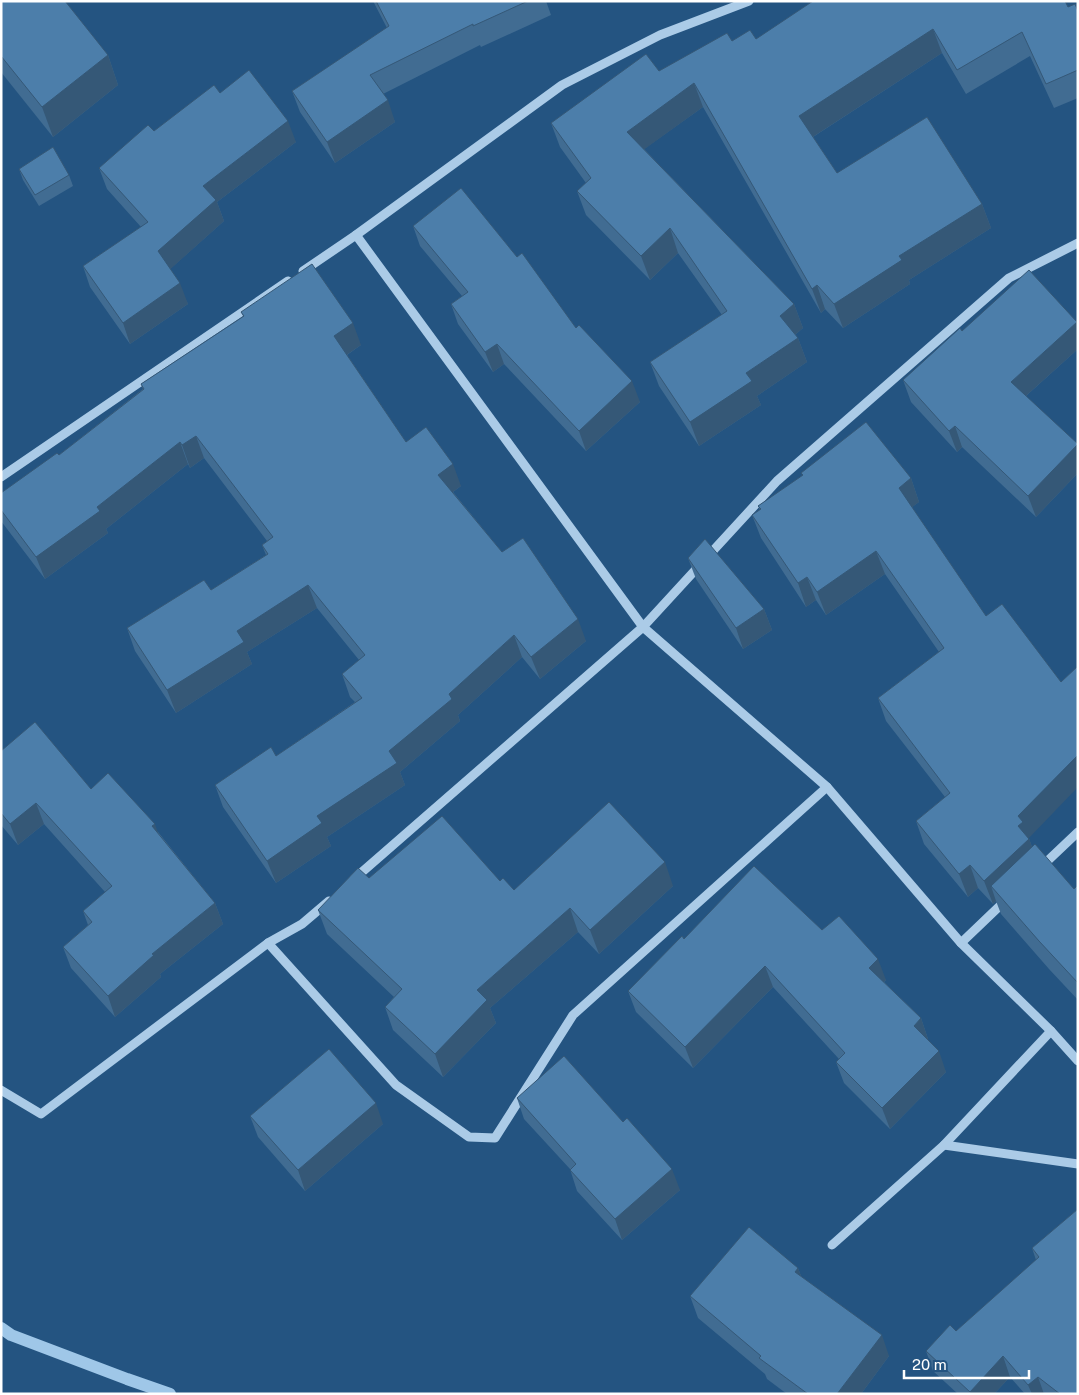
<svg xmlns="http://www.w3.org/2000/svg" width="1079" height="1395" viewBox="0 0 1079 1395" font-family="'Public Sans',sans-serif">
	<rect width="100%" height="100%" fill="#245481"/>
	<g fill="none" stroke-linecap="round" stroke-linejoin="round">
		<!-- stream -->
		<path stroke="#9fc7e8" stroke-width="12" d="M 1,1328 L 11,1335 L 127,1379 L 170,1394"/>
		<!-- minor -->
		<g stroke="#abcbe7" stroke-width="9">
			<path d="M 356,235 L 643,627 L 827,787 L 961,943 L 1051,1031 L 1078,1061"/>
			<path d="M 303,271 L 356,235 L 562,85 L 660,35 L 749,1"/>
			<path d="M 1,477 L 288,281"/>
			<path d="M 1040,868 L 1078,832"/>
			<path d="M 354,879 L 643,627 L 777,481 L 1009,278 L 1078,243"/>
			<path d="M 268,943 L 396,1085 L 469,1137 L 495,1138 L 573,1015 L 827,787"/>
			<path d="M 961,943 L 1007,899"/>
			<path d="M 1,1090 L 41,1114 L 268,943 L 302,924 L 329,901"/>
			<path d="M 944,1145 L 1078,1164"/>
			<path d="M 832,1245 L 944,1145 L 1051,1031"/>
		</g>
	</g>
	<!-- wall -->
	<g fill="#416c92">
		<path d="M 1,1 L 108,55 L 118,85 L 53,137 L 1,72 Z"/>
		<path d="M 373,1 L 546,1 L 551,15 L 481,47 L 480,45 L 383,94 L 395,122 L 335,163 L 300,112 L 292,91 L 387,28 Z"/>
		<path d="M 1068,7 L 1078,11 L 1078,98 L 1054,108 L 1030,56 L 966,94 L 942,53 L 813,137 L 837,173 L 982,204 L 991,228 L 909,280 L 910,284 L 843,328 L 825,309 L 821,313 L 703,107 L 644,149 L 794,304 L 803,328 L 795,335 L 798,338 L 807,362 L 757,396 L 761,405 L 699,446 L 659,386 L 650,362 L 722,315 L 678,253 L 650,280 L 586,215 L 577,191 L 586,183 L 560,147 L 551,123 L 659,71 L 732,41 L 756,39 Z"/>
		<path d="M 220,93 L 296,142 L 217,202 L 224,221 L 170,269 L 188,304 L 130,344 L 90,287 L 83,266 L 141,227 L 107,189 L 99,168 L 154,131 Z"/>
		<path d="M 19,169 L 69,175 L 73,186 L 39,206 L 23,180 Z"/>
		<path d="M 413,226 L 576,328 L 640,402 L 586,451 L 504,364 L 493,372 L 458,324 L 451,304 L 462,296 L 420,246 Z"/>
		<path d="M 241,312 L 361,345 L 347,355 L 406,442 L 461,486 L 453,492 L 502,552 L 586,641 L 540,679 L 522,657 L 458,715 L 460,721 L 400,772 L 405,785 L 327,837 L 331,846 L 276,883 L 223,807 L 215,785 L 276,756 L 355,702 L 350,697 L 342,674 L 359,660 L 317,608 L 247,652 L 252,664 L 176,713 L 135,651 L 127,628 L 211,590 L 266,555 L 262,545 L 267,541 L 204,458 L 190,468 L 188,464 L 106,529 L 108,533 L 45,579 L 1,521 L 1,493 L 59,455 L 143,389 L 141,384 L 243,316 Z"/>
		<path d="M 1077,322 L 1078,324 L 1078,349 L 1026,396 L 1078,445 L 1078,473 L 1036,517 L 962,447 L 957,452 L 911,402 L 903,380 L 962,331 Z"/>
		<path d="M 801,473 L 911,478 L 919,502 L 912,507 L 1032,847 L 1074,889 L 1078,885 L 1078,1000 L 1049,969 L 1001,914 L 996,901 L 993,904 L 978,888 L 968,897 L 924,844 L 916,821 L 945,797 L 886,721 L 878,698 L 939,652 L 885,574 L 826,615 L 816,600 L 806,607 L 761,538 L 752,515 L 760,510 L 758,506 L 803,476 Z"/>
		<path d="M 688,558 L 764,609 L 772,630 L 743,649 L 696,579 Z"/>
		<path d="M 1,751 L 91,789 L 158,832 L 215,903 L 223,924 L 160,974 L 161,977 L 115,1017 L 71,968 L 63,947 L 88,925 L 83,911 L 105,892 L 44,824 L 18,845 L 1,825 Z"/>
		<path d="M 369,878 L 500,881 L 514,890 L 673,886 L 599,954 L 578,932 L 490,1008 L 496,1023 L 443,1077 L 393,1030 L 385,1007 L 394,997 L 327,934 L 318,910 Z"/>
		<path d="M 822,930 L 886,980 L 884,982 L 921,1018 L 928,1039 L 928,1040 L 946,1072 L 890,1129 L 844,1083 L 836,1062 L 839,1059 L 773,987 L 693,1068 L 636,1012 L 628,991 L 684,939 Z"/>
		<path d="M 517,1098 L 680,1190 L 622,1240 L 577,1191 L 570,1169 L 524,1119 Z"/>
		<path d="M 250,1116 L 383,1124 L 305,1191 L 258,1137 Z"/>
		<path d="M 1078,1209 L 1078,1394 L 1025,1394 L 1010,1377 L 994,1394 L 958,1394 L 933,1371 L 926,1351 L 956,1331 L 1036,1260 L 1032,1248 Z"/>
		<path d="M 798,1268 L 801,1276 L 889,1356 L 861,1394 L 787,1394 L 767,1379 L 765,1374 L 698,1318 L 690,1296 Z"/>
	</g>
	<!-- shaded-wall -->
	<g fill="#355877">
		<path d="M 933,29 L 942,53 L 808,140 L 799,116 Z"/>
		<path d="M 108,55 L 118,85 L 53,137 L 42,107 Z"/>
		<path d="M 694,83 L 703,107 L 635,156 L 627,132 Z"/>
		<path d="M 388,100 L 395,122 L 335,163 L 327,142 Z"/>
		<path d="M 288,121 L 296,142 L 217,202 L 224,221 L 166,273 L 158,251 L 203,186 Z"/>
		<path d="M 982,204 L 991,228 L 909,280 L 910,284 L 843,328 L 834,304 L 899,256 Z"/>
		<path d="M 670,228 L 678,253 L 650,280 L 641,256 Z"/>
		<path d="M 180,283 L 188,304 L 130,344 L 123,323 Z"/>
		<path d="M 817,285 L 825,309 L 821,313 L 812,289 Z"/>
		<path d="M 794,304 L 803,328 L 789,340 L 780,316 Z"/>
		<path d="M 1077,322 L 1078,324 L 1078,349 L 1018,403 L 1011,382 Z"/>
		<path d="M 353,323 L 361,345 L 342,358 L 334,336 Z"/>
		<path d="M 798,338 L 807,362 L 757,396 L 761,405 L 699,446 L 690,422 L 746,373 Z"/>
		<path d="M 497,344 L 504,364 L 493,372 L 485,352 Z"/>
		<path d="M 632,381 L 640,402 L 586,451 L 579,431 Z"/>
		<path d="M 955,426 L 962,447 L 957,452 L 949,431 Z"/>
		<path d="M 196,436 L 204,458 L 190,468 L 182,445 Z"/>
		<path d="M 180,442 L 188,464 L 106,529 L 108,533 L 45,579 L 36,557 L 97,507 Z"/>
		<path d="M 1078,444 L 1078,473 L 1036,517 L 1028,496 Z"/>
		<path d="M 453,464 L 461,486 L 446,497 L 438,475 Z"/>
		<path d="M 911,478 L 919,502 L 907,511 L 899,488 Z"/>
		<path d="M 876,551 L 885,574 L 826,615 L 817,592 Z"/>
		<path d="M 807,577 L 816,600 L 806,607 L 798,583 Z"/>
		<path d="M 308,585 L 317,608 L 247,652 L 252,664 L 176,713 L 167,690 L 237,631 Z"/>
		<path d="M 764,609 L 772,630 L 743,649 L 736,628 Z"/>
		<path d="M 578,619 L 586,641 L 540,679 L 531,657 Z"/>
		<path d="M 514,635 L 522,657 L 458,715 L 460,721 L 400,772 L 405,785 L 327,837 L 331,846 L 276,883 L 267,861 L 389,751 L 449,694 Z"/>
		<path d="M 1078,755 L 1078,787 L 1029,838 L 1037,862 L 991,886 L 996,901 L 993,904 L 984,881 L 1018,826 L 1018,816 Z"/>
		<path d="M 36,803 L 44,824 L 18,845 L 10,824 Z"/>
		<path d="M 155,824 L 162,845 L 152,826 Z"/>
		<path d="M 665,862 L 673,886 L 599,954 L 590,930 Z"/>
		<path d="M 970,865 L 978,888 L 968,897 L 959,874 Z"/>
		<path d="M 215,903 L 223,924 L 160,974 L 161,977 L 115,1017 L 108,996 L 152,954 Z"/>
		<path d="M 570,908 L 578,932 L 490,1008 L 496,1023 L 443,1077 L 435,1054 L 477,990 Z"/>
		<path d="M 878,959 L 886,980 L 877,989 L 869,968 Z"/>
		<path d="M 765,966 L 773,987 L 693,1068 L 685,1047 Z"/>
		<path d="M 921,1018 L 928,1039 L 921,1047 L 914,1026 Z"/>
		<path d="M 939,1051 L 946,1072 L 890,1129 L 882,1108 Z"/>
		<path d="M 376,1103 L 383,1124 L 305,1191 L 298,1170 Z"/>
		<path d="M 672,1169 L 680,1190 L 622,1240 L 615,1219 Z"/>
		<path d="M 798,1268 L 806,1289 L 795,1272 Z"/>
		<path d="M 882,1335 L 889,1356 L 861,1394 L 837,1394 Z"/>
		<path d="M 1003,1356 L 1010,1377 L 994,1394 L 971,1394 L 970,1392 Z"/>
		<path d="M 1038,1377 L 1044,1394 L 1032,1394 L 1028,1385 Z"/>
	</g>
	<!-- building -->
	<g fill="#4c7eaa" stroke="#355877">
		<path d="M 1,1 L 65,1 L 108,55 L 42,107 L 1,56 Z"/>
		<path d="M 376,1 L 528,1 L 473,26 L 473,24 L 370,75 L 388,100 L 327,142 L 292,91 L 389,26 Z"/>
		<path d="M 813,1 L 1065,1 L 1068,7 L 1075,4 L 1078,11 L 1078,70 L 1046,84 L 1022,32 L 957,70 L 933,29 L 799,116 L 837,173 L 927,117 L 982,204 L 899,256 L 902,260 L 834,304 L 817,285 L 812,289 L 694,83 L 627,132 L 794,304 L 780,316 L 798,338 L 746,373 L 752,381 L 690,422 L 650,362 L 727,311 L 670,228 L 641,256 L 577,191 L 591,178 L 551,123 L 646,54 L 659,71 L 727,33 L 732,41 L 750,30 L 756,39 Z"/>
		<path d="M 249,70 L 288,121 L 203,186 L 216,200 L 158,251 L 180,283 L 123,323 L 83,266 L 148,222 L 99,168 L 148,125 L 154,131 L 214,85 L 220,93 Z"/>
		<path d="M 53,147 L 69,175 L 35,195 L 19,169 Z"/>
		<path d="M 461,188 L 517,257 L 522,253 L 576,328 L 579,325 L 632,381 L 579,431 L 497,344 L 485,352 L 451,304 L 468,292 L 413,226 Z"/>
		<path d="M 312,264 L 353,323 L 334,336 L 406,442 L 426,427 L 453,464 L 438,475 L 502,552 L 523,538 L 578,619 L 531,657 L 514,635 L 449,694 L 452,699 L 389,751 L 397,763 L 317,816 L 322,823 L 267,861 L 215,785 L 271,747 L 276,756 L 362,698 L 342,674 L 365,655 L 308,585 L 237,631 L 244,642 L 167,690 L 127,628 L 204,580 L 211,590 L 268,554 L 262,545 L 273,537 L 196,436 L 182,445 L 180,442 L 97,507 L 100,511 L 36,557 L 1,510 L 1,493 L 57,453 L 59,455 L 144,389 L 141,384 L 244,316 L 241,312 Z"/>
		<path d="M 1029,270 L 1077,322 L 1011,382 L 1078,444 L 1028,496 L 955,426 L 949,431 L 903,380 L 960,328 L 962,331 Z"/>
		<path d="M 866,422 L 911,478 L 899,488 L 986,616 L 1002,604 L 1061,682 L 1078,666 L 1078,755 L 1018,816 L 1023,822 L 1018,826 L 1029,839 L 984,881 L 970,865 L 959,874 L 916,821 L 950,793 L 878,698 L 944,648 L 876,551 L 817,592 L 807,577 L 798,583 L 752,515 L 761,509 L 758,506 L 803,475 L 801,473 Z"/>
		<path d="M 705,539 L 764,609 L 736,628 L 688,558 Z"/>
		<path d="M 35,722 L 91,789 L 108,773 L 155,824 L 152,826 L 215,903 L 152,954 L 154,955 L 108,996 L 63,947 L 92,922 L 83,911 L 112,886 L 36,803 L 10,824 L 1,813 L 1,751 Z"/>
		<path d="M 609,802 L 665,862 L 590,930 L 570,908 L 477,990 L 487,1000 L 435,1054 L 385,1007 L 402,989 L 318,910 L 358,868 L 369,878 L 442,816 L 500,881 L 503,878 L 514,890 Z"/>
		<path d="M 1035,844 L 1074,889 L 1078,885 L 1078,983 L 1039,941 L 991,886 Z"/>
		<path d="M 754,866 L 822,930 L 839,916 L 878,959 L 869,968 L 921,1018 L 914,1026 L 939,1051 L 882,1108 L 836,1062 L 845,1053 L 765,966 L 685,1047 L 628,991 L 682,936 L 684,939 Z"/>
		<path d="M 329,1049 L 376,1103 L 298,1170 L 250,1116 Z"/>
		<path d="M 564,1056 L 623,1122 L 627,1118 L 672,1169 L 615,1219 L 570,1170 L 576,1164 L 517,1098 Z"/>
		<path d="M 1078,1209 L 1078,1394 L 1060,1394 L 1038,1377 L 1028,1385 L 1003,1356 L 970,1392 L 926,1351 L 950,1325 L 956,1331 L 1039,1257 L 1032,1248 Z"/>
		<path d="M 749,1227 L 798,1268 L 795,1272 L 882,1335 L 837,1394 L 808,1394 L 759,1358 L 761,1356 L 690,1296 Z"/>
	</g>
	<!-- border -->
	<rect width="1079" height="1395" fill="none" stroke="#ffffff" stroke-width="5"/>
	<!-- scale -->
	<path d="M904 1370v8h125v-8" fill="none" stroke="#ffffff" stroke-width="2.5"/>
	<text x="912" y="1370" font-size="15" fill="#ffffff" stroke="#245481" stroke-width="4" paint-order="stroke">20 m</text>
</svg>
